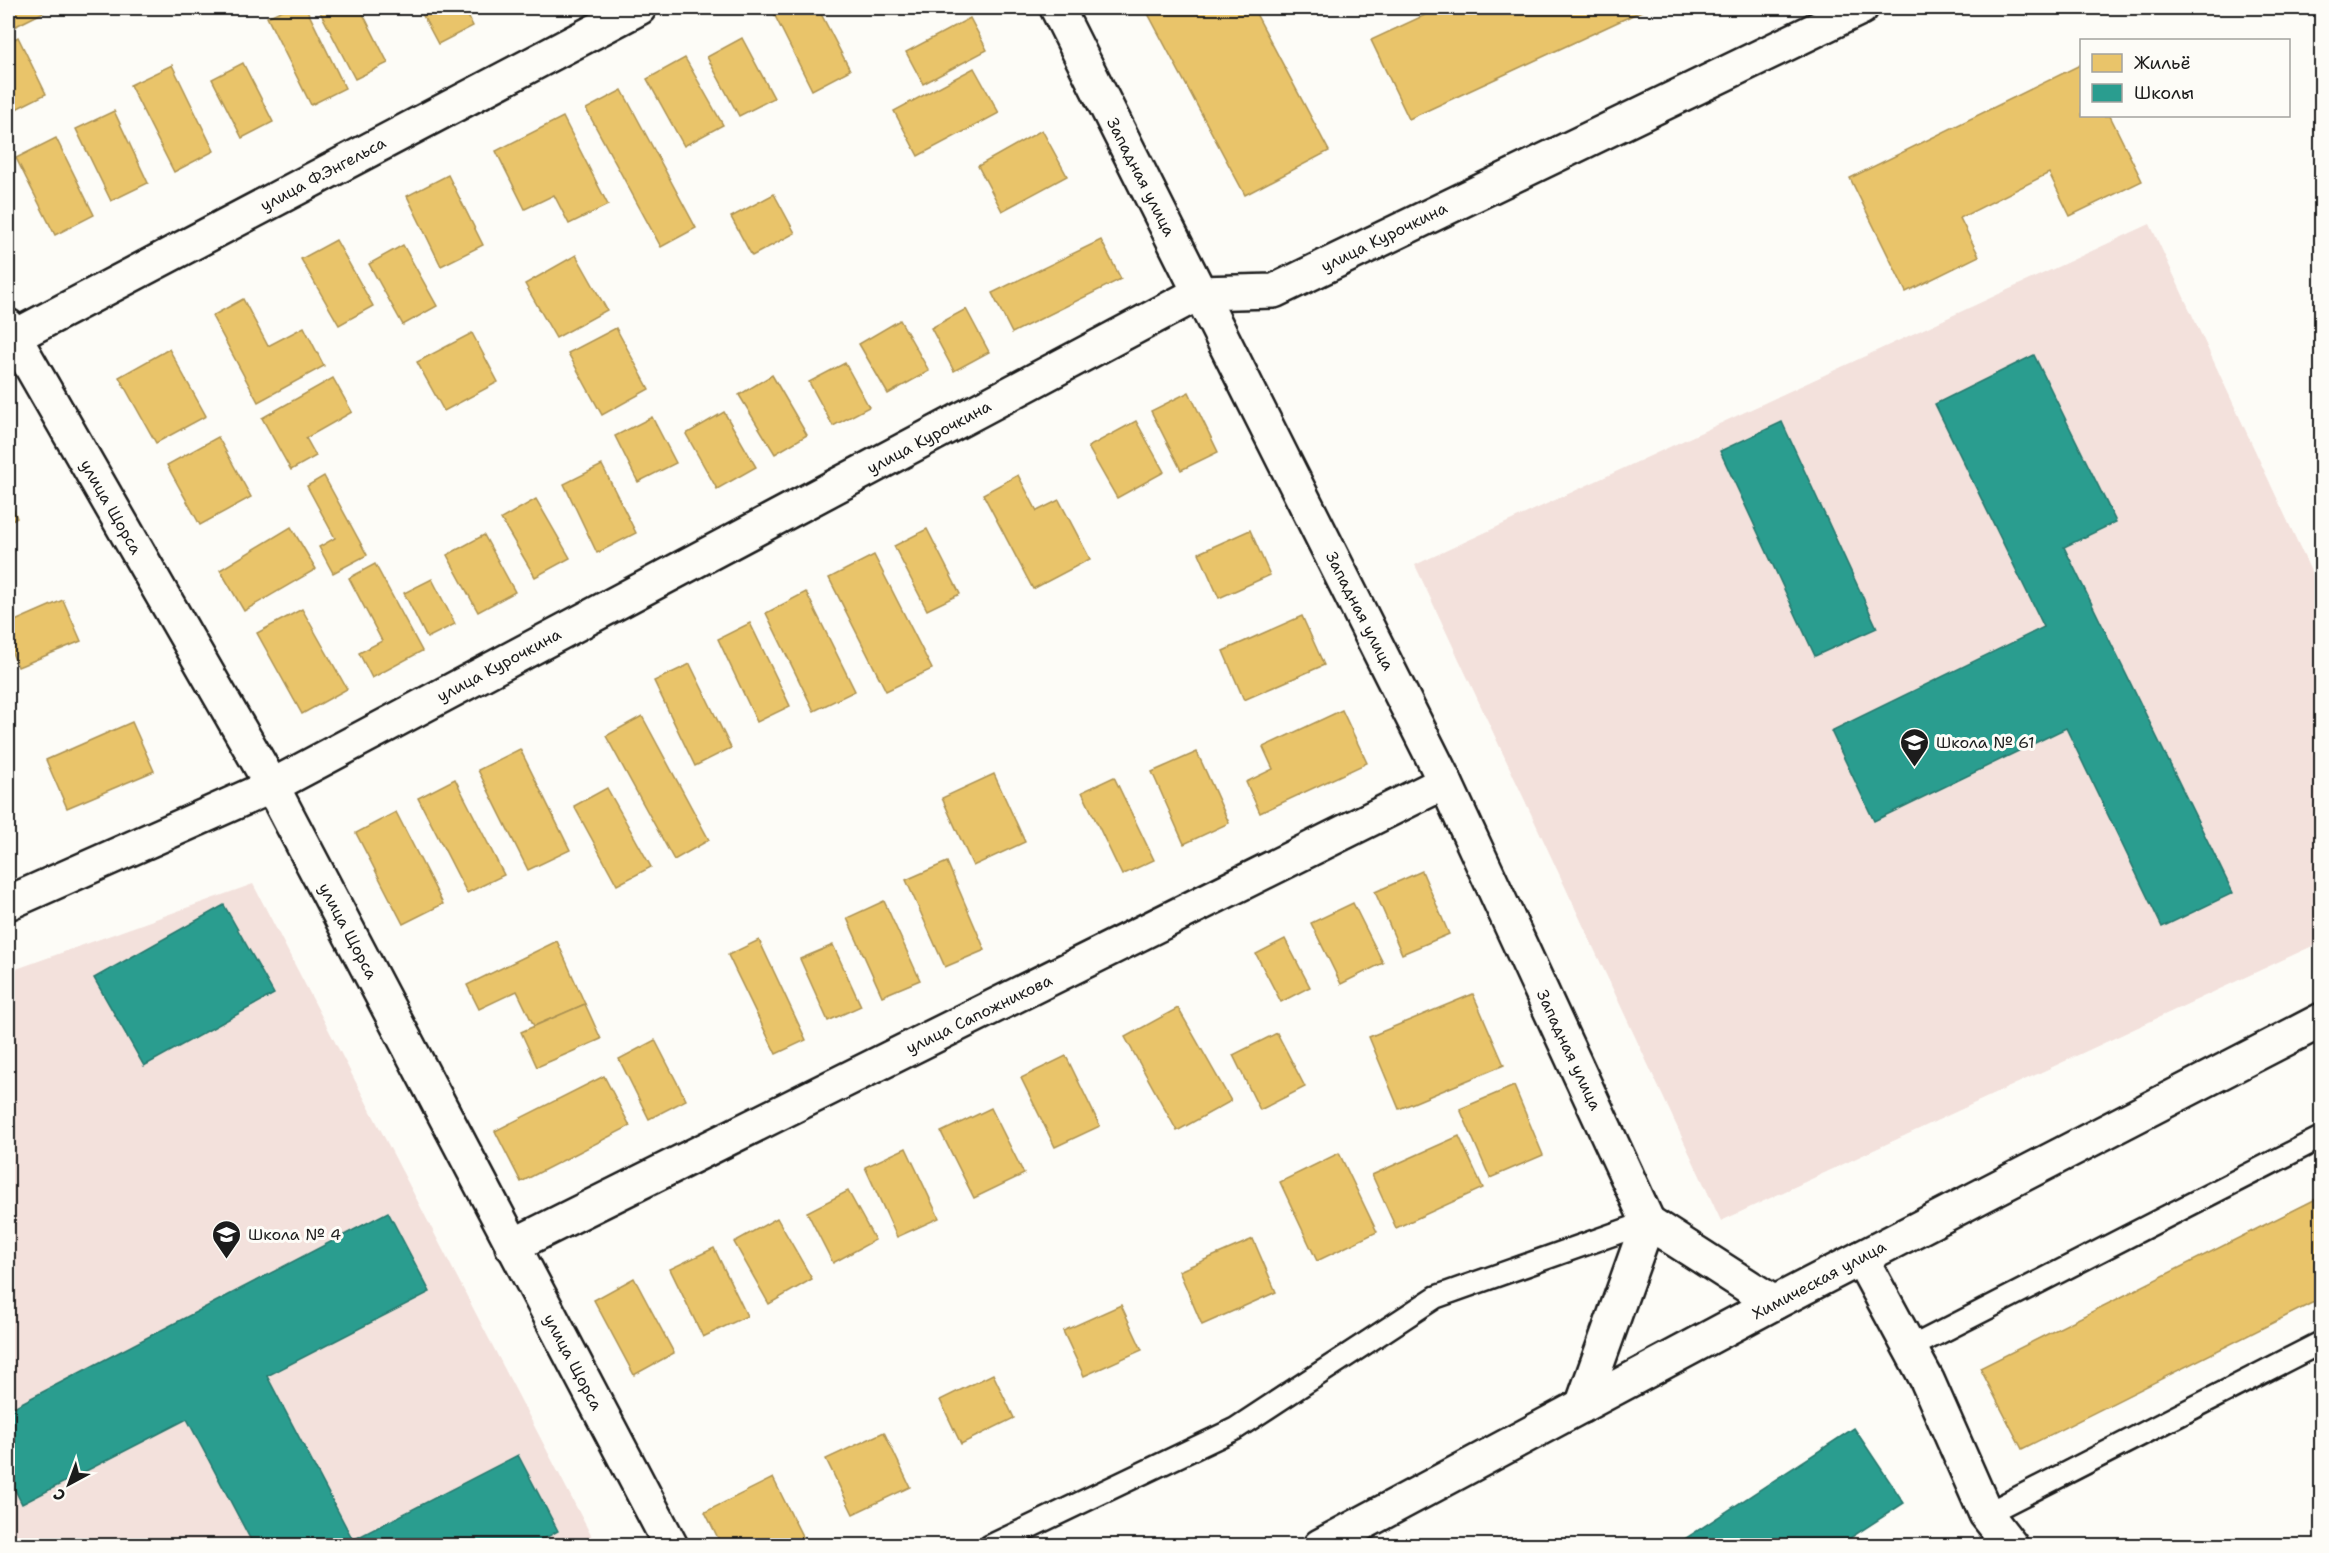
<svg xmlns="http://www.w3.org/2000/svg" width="2329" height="1553" viewBox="0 0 2329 1553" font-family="'Shantell Sans',sans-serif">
	<rect width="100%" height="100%" fill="#fdfcf7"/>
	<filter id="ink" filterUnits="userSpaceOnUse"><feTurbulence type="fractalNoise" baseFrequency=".0167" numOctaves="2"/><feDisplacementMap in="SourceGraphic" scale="12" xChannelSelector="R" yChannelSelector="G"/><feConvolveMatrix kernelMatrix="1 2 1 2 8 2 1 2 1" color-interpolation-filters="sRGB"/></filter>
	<g filter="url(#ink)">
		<!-- built -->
		<g fill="#f3e1dc">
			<path d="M 2150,224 L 2321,593 L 2321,942 L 1721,1221 L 1415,565 Z"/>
			<path d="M 253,884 L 596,1545 L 8,1546 L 8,972 Z"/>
		</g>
		<!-- homes -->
		<g fill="#e9c46a" stroke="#ac9253" stroke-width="1.5">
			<path d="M 8,8 L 52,8 L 8,30 Z"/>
			<path d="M 287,8 L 306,8 L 345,88 L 311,105 L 267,17 Z"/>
			<path d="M 318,8 L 360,8 L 388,63 L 355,79 Z"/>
			<path d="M 419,8 L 464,8 L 473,26 L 438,44 Z"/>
			<path d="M 771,8 L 818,8 L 850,70 L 812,90 Z"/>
			<path d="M 1145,8 L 1253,8 L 1329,151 L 1245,195 Z"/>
			<path d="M 1440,8 L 1648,8 L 1409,119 L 1371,40 Z"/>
			<path d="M 970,18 L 987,50 L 923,84 L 906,52 Z"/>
			<path d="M 18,37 L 46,94 L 8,113 L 8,43 Z"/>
			<path d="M 742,38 L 774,98 L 739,116 L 707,57 Z"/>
			<path d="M 685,58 L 723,125 L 684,146 L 647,79 Z"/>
			<path d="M 243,63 L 273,122 L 242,138 L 212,79 Z"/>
			<path d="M 2082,64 L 2082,116 L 2110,116 L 2142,181 L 2070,216 L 2049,173 L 1960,218 L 1979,256 L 1906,292 L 1850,178 Z"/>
			<path d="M 172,65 L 214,151 L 174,172 L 130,85 Z"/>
			<path d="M 974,68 L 999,113 L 918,156 L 894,111 Z"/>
			<path d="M 622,90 L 696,228 L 661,247 L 586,109 Z"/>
			<path d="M 114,111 L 148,183 L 111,201 L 76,129 Z"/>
			<path d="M 563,117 L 608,205 L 569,224 L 554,195 L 525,209 L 496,151 Z"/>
			<path d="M 1042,130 L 1067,176 L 1002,211 L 978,166 Z"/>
			<path d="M 56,138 L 94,215 L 55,235 L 16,158 Z"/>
			<path d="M 448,175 L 483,245 L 441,266 L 407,196 Z"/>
			<path d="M 774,194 L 795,233 L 752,256 L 731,217 Z"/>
			<path d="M 336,240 L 373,306 L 339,325 L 301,259 Z"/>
			<path d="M 1101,240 L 1121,279 L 1012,333 L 992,293 Z"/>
			<path d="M 403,245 L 437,306 L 403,325 L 369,264 Z"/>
			<path d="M 576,255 L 607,310 L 556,338 L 525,284 Z"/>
			<path d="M 243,299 L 268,346 L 304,327 L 324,366 L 258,402 L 212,316 Z"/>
			<path d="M 966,309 L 989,352 L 954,371 L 931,328 Z"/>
			<path d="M 900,320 L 929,371 L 888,394 L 859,344 Z"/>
			<path d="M 616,328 L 649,389 L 602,415 L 568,353 Z"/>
			<path d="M 472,333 L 498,382 L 444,411 L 417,362 Z"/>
			<path d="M 169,349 L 206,416 L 156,443 L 119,377 Z"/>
			<path d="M 845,363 L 869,407 L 833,426 L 809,382 Z"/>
			<path d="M 772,375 L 807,435 L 775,454 L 739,395 Z"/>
			<path d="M 333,378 L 352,412 L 306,438 L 316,456 L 291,470 L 262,418 Z"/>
			<path d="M 1189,392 L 1218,452 L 1181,470 L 1151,411 Z"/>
			<path d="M 724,412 L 756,467 L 717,489 L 686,434 Z"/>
			<path d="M 652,417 L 676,463 L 638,482 L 615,436 Z"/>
			<path d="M 1136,421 L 1164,472 L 1117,498 L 1088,447 Z"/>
			<path d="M 218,437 L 251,497 L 200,525 L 167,465 Z"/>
			<path d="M 602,465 L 636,533 L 597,553 L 564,484 Z"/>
			<path d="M 1018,475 L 1037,511 L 1059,500 L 1090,559 L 1033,589 L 983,494 Z"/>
			<path d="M 324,476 L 367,555 L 333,573 L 319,547 L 335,538 L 307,486 Z"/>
			<path d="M 8,495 L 17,518 L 8,522 Z"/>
			<path d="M 536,499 L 570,558 L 535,577 L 501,519 Z"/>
			<path d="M 291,527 L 316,569 L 244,611 L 220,570 Z"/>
			<path d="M 927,529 L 960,594 L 927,610 L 894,546 Z"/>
			<path d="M 1250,530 L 1270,575 L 1219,598 L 1199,553 Z"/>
			<path d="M 484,535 L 515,592 L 478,612 L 447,555 Z"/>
			<path d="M 874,555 L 932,669 L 886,691 L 829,578 Z"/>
			<path d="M 375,564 L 422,651 L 372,678 L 359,653 L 382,641 L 349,578 Z"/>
			<path d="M 432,579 L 455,624 L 427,638 L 404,593 Z"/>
			<path d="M 806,592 L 855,691 L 814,711 L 766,613 Z"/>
			<path d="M 63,600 L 81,641 L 18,667 L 8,643 L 8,624 Z"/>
			<path d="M 302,609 L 347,689 L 302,714 L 257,633 Z"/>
			<path d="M 1302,616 L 1324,665 L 1244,700 L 1223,651 Z"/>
			<path d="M 750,623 L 790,706 L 757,722 L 718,639 Z"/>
			<path d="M 690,664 L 731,748 L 695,766 L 654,681 Z"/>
			<path d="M 1342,710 L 1367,763 L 1260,813 L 1246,782 L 1273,769 L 1263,747 Z"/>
			<path d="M 642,716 L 709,840 L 674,860 L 606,736 Z"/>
			<path d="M 132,722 L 154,771 L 67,808 L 46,760 Z"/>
			<path d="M 520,749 L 570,850 L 528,870 L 478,770 Z"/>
			<path d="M 1197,752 L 1229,823 L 1184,844 L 1152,772 Z"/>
			<path d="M 994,774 L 1025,842 L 973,866 L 942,798 Z"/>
			<path d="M 1114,777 L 1154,860 L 1122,875 L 1082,792 Z"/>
			<path d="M 455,779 L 504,875 L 467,893 L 418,798 Z"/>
			<path d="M 607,788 L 651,867 L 617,885 L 574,806 Z"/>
			<path d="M 396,812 L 443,904 L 403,924 L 356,833 Z"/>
			<path d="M 947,862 L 985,950 L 945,967 L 906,880 Z"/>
			<path d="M 1422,871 L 1449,934 L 1402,954 L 1375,892 Z"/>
			<path d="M 884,901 L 920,980 L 882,996 L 847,918 Z"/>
			<path d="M 1353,903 L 1383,963 L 1341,984 L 1311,923 Z"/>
			<path d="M 1285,939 L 1310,987 L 1281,1002 L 1256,954 Z"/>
			<path d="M 759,940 L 806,1040 L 776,1054 L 728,955 Z"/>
			<path d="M 557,941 L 585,1004 L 534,1026 L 517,991 L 479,1009 L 467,985 Z"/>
			<path d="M 833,945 L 861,1006 L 828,1021 L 800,959 Z"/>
			<path d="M 1473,994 L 1504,1065 L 1399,1109 L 1369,1037 Z"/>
			<path d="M 585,1004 L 601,1039 L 537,1067 L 521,1032 Z"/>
			<path d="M 1178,1008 L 1231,1101 L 1177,1131 L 1125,1037 Z"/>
			<path d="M 1277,1033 L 1305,1087 L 1260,1110 L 1233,1055 Z"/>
			<path d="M 655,1040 L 686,1100 L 649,1119 L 619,1059 Z"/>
			<path d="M 1066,1056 L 1100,1126 L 1055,1147 L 1021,1078 Z"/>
			<path d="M 604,1076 L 630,1126 L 521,1182 L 495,1131 Z"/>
			<path d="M 1514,1086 L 1543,1155 L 1490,1178 L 1460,1109 Z"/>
			<path d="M 991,1108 L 1024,1174 L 974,1198 L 941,1132 Z"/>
			<path d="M 1459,1136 L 1483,1188 L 1396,1228 L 1372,1175 Z"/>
			<path d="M 906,1148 L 939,1218 L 897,1237 L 865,1167 Z"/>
			<path d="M 1339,1153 L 1377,1232 L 1317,1261 L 1280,1182 Z"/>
			<path d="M 848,1191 L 875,1240 L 833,1263 L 807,1212 Z"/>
			<path d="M 2322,1196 L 2322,1298 L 2022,1449 L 1980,1368 Z"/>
			<path d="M 777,1218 L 812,1279 L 769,1304 L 734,1242 Z"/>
			<path d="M 1253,1239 L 1276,1292 L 1202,1325 L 1179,1271 Z"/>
			<path d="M 714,1248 L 747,1316 L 703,1337 L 670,1269 Z"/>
			<path d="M 634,1278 L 674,1353 L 634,1375 L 594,1300 Z"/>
			<path d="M 1121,1305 L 1142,1350 L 1084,1376 L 1063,1331 Z"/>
			<path d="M 993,1374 L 1014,1418 L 961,1444 L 940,1400 Z"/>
			<path d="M 884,1432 L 910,1487 L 853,1514 L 826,1459 Z"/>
			<path d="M 773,1478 L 804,1540 L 793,1546 L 722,1546 L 705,1512 Z"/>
		</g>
		<!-- schools -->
		<g fill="#2a9d8f" stroke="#26766c" stroke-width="1.5">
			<path d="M 2034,355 L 2116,522 L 2064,547 L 2233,893 L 2162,927 L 2066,728 L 1874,821 L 1831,731 L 2044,627 L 1935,404 Z"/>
			<path d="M 1782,422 L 1877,628 L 1815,656 L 1720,451 Z"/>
			<path d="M 224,905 L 274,994 L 144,1066 L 94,978 Z"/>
			<path d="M 388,1212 L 430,1292 L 267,1376 L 353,1540 L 518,1455 L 558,1531 L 531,1546 L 254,1546 L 187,1419 L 22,1504 L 8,1476 L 8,1410 Z"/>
			<path d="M 1854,1428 L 1904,1503 L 1838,1546 L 1674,1546 Z"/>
		</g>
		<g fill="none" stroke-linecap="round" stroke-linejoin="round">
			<defs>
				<g id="lane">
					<path d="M 1910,1348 L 2322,1137"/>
					<path d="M 1986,1514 L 2322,1342"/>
					<path d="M 990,1546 L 1235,1429 L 1436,1297 L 1648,1222"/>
				</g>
				<g id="street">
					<path d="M 1057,8 L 1445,782 L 1648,1222"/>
					<path d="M 8,326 L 272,786 L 671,1546"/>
					<path d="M 8,340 L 639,8"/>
					<path d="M 8,903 L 272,786 L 1199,293 L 1274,291 L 1861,8"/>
					<path d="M 512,1246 L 1445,782"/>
					<path d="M 1861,1258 L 1927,1380 L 1986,1514 L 2011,1546"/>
					<path d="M 1582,1406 L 1648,1222 L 1774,1303"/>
				</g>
				<path id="secondary" d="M 1320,1546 L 1774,1303 L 2322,1020"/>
			</defs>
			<!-- lane casing -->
			<use href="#lane" stroke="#1c1c1c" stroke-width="26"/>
			<!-- street casing -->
			<use href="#street" stroke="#1c1c1c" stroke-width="38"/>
			<!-- secondary casing -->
			<use href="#secondary" stroke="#1c1c1c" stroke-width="38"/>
			<!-- lane -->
			<use href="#lane" stroke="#fdfcf7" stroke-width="21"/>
			<!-- street -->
			<use href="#street" stroke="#fdfcf7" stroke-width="33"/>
			<!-- secondary -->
			<use href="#secondary" stroke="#fdfcf7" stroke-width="33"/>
		</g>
	</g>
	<!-- icons -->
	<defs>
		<symbol id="school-pin" viewBox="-11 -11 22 30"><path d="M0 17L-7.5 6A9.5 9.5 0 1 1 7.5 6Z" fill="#1c1c1c" stroke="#fdfcf7"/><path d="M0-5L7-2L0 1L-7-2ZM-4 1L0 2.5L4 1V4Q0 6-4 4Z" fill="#fff"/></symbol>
	</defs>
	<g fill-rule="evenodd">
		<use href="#school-pin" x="1898" y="726" width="33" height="45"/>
		<use href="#school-pin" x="210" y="1218" width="33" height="45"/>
	</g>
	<g text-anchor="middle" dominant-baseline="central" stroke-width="6" stroke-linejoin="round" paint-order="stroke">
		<!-- street labels -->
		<g font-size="16" fill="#1c1c1c" stroke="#fdfcf7">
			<text transform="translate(323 174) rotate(-28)">улица Ф.Энгельса</text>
			<text transform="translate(1141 177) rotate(63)">Западная улица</text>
			<text transform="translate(1384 237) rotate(-26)">улица Курочкина</text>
			<text transform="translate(929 437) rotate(-28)">улица Курочкина</text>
			<text transform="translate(111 507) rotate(60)">улица Щорса</text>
			<text transform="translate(1360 611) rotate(63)">Западная улица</text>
			<text transform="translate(499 665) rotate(-28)">улица Курочкина</text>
			<text transform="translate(348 931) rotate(62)">улица Щорса</text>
			<text transform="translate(979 1014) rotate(-26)">улица Сапожникова</text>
			<text transform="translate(1569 1050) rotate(65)">Западная улица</text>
			<text transform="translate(1819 1280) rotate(-28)">Химическая улица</text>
			<text transform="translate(573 1362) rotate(62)">улица Щорса</text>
		</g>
		<!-- poi labels -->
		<g font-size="16" fill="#1c1c1c" stroke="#fdfcf7" text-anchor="start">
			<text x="1936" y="742">Школа № 61</text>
			<text x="248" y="1234">Школа № 4</text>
		</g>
	</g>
	<!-- margin -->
	<rect width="2329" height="1553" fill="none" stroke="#fdfcf7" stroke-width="30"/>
	<rect x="15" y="15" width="2299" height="1523" fill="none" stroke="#1c1c1c" stroke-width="2" filter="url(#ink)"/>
	<!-- legend -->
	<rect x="2080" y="39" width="210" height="78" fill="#fdfcf7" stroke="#a3a29f" stroke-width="1.5"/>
	<rect x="2092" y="54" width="30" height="18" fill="#e9c46a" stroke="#a3a29f" stroke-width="1.5"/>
	<text x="2134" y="69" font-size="18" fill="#1c1c1c">Жильё</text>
	<rect x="2092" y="84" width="30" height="18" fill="#2a9d8f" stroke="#a3a29f" stroke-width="1.5"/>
	<text x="2134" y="99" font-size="18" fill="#1c1c1c">Школы</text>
	<!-- north arrow -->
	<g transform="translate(69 1484) rotate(221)" stroke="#fdfcf7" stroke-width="4.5" paint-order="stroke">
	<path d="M0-4.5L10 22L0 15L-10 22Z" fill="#1c1c1c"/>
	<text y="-9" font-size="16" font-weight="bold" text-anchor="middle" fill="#1c1c1c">С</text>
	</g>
</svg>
